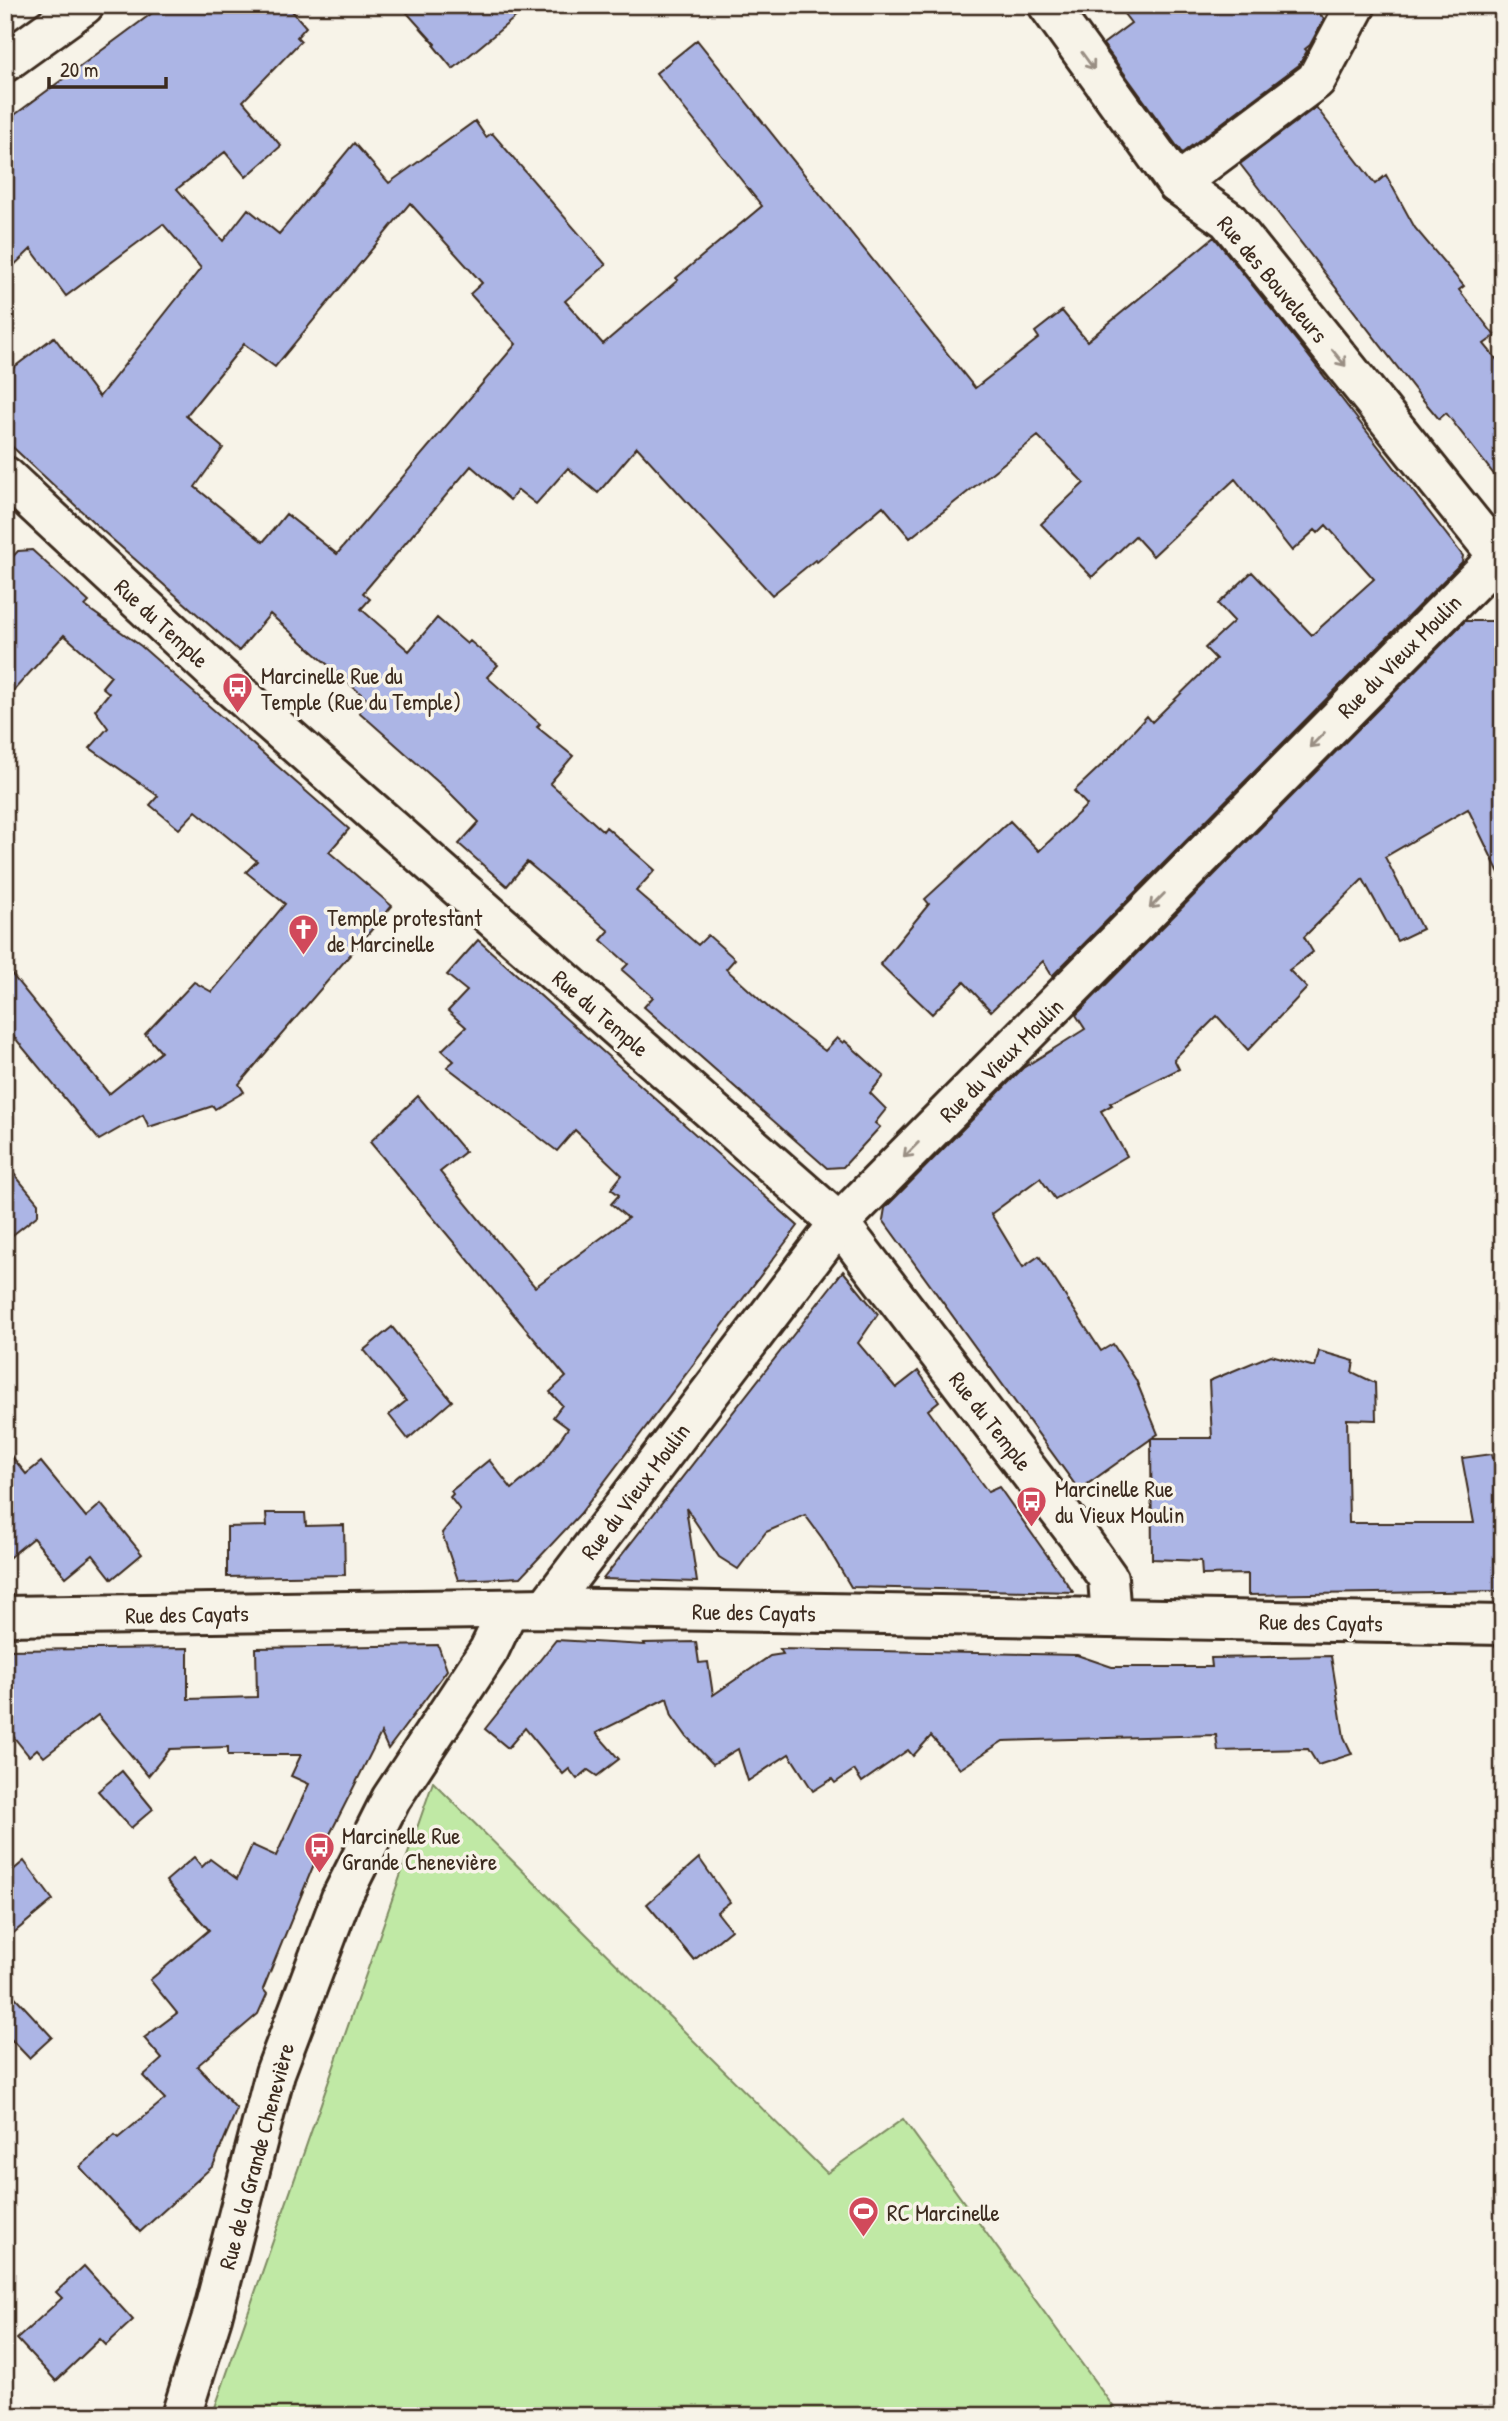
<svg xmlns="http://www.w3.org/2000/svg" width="1508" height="2421" viewBox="0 0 1508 2421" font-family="'Patrick Hand',sans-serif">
	<rect width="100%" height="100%" fill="#f7f3e8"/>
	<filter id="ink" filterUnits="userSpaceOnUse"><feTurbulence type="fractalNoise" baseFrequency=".0143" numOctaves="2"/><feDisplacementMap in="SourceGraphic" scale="14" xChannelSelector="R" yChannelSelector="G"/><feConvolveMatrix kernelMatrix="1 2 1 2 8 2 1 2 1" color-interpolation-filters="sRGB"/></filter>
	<g filter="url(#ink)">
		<!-- green -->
		<path fill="#c0e9a5" stroke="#7e8a62" stroke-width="2" d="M 433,1782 L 827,2173 L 903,2119 L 1120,2416 L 212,2416 Z"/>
		<!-- building -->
		<g fill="#acb5e5" stroke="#3b2a1e" stroke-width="2" fill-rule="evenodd">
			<path d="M 163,5 L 287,5 L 306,27 L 297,37 L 301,41 L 243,101 L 281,146 L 246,177 L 225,152 L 177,189 L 223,241 L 248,209 L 279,234 L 354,143 L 389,183 L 475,121 L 486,137 L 492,133 L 606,265 L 565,301 L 603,344 L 678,280 L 676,278 L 762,206 L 656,73 L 697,40 L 975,388 L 1039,338 L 1035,332 L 1062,311 L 1087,341 L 1214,237 L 1300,345 L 1463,556 L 1462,562 L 1052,976 L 1043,961 L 991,1011 L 964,982 L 932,1014 L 880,964 L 929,904 L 925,899 L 1010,821 L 1039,851 L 1087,805 L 1074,791 L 1109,758 L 1147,716 L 1152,722 L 1216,659 L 1205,648 L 1234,621 L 1218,604 L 1252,572 L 1312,635 L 1374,579 L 1326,525 L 1318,533 L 1315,530 L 1292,551 L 1235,479 L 1153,556 L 1135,536 L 1092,577 L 1041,524 L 1084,483 L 1038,436 L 910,538 L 883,506 L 817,562 L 815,560 L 772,595 L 637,447 L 598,493 L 568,468 L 536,504 L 518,490 L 510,500 L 471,466 L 363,593 L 370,599 L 361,609 L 409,651 L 437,618 L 467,644 L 470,641 L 498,665 L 487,677 L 540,724 L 537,727 L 573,756 L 550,783 L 603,831 L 606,827 L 655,870 L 636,891 L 698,945 L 708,935 L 735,959 L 726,969 L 770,1009 L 825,1051 L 837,1038 L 843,1043 L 845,1041 L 884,1076 L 870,1093 L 886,1109 L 875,1123 L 880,1127 L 843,1167 L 827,1168 L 644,1007 L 653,997 L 622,970 L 628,964 L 601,940 L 609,931 L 527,862 L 507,886 L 459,844 L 479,822 L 447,790 L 359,712 L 369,701 L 270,614 L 239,651 L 104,532 L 5,440 L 5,374 L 54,337 L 99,397 L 201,268 L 163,224 L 66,296 L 31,249 L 5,274 L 5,122 ZM 410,203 L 482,283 L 470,294 L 516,344 L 337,554 L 286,514 L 263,542 L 195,487 L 223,448 L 186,416 L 244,344 L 275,367 Z"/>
			<path d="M 400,5 L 530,5 L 453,69 L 434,46 L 435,44 Z"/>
			<path d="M 1117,5 L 1312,5 L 1324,19 L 1310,45 L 1305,49 L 1307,51 L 1299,65 L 1182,153 L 1103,44 L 1131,23 Z"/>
			<path d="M 1316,107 L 1375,184 L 1386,175 L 1415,228 L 1464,286 L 1459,290 L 1495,336 L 1484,344 L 1503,367 L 1503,486 L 1446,413 L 1439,419 L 1419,395 L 1240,164 Z"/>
			<path d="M 32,550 L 89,602 L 85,606 L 141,646 L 349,829 L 329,852 L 392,906 L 239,1084 L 244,1092 L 215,1109 L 213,1106 L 149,1127 L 143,1115 L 99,1140 L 5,1026 L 5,966 L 109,1094 L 161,1052 L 145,1034 L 194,982 L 212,992 L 285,904 L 246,872 L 257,861 L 196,811 L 179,829 L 150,805 L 158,796 L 90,748 L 108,728 L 95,710 L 109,693 L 102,687 L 111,676 L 64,635 L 5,700 L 5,565 L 18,551 Z"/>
			<path d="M 1465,621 L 1503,621 L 1503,881 L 1468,809 L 1385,857 L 1422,929 L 1397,941 L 1363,879 L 1304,937 L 1313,952 L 1289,970 L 1307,988 L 1248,1050 L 1217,1016 L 1174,1059 L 1179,1069 L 1110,1103 L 1112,1105 L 1101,1111 L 1127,1156 L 1055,1199 L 1040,1178 L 991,1214 L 1023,1267 L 1039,1256 L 1101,1351 L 1113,1344 L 1136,1380 L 1158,1434 L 1152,1438 L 1212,1438 L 1209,1381 L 1271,1355 L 1315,1367 L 1319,1351 L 1354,1361 L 1352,1372 L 1375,1383 L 1376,1420 L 1347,1419 L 1349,1523 L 1474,1523 L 1462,1458 L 1492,1454 L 1493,1458 L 1503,1456 L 1503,1591 L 1248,1595 L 1248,1574 L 1202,1575 L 1201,1561 L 1152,1559 L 1151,1439 L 1079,1490 L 883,1220 L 885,1208 L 1023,1068 L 1085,1029 L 1076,1015 Z"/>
			<path d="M 478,940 L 798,1226 L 580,1514 L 521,1577 L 458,1580 L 442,1533 L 460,1510 L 450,1497 L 453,1494 L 451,1491 L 489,1460 L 512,1489 L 543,1463 L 568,1428 L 553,1417 L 562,1405 L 550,1392 L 566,1377 L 370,1142 L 418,1096 L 465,1152 L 440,1172 L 535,1287 L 628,1218 L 611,1204 L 619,1195 L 611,1189 L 622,1175 L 575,1130 L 557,1151 L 447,1067 L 454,1061 L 442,1050 L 466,1027 L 448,1011 L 467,991 L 447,975 Z"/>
			<path d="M 5,1163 L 38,1203 L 38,1215 L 5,1241 Z"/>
			<path d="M 843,1271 L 878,1314 L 858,1343 L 896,1388 L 918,1371 L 939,1401 L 928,1410 L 988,1492 L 999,1487 L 1073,1592 L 851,1587 L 822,1538 L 805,1515 L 766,1532 L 738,1569 L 719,1557 L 686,1508 L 697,1582 L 603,1579 Z"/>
			<path d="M 392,1327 L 452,1401 L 408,1439 L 389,1415 L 406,1401 L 364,1350 Z"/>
			<path d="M 5,1448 L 26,1474 L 41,1462 L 86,1517 L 101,1504 L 142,1554 L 112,1579 L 93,1555 L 66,1577 L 33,1538 L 5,1561 Z"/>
			<path d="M 266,1513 L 305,1513 L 306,1526 L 344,1525 L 345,1575 L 227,1577 L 227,1527 L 267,1526 Z"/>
			<path d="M 556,1640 L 645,1645 L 644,1643 L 696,1642 L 699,1663 L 708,1662 L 713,1695 L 770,1656 L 783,1654 L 780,1649 L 1077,1655 L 1112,1667 L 1212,1667 L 1211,1658 L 1331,1656 L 1344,1737 L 1352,1754 L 1318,1765 L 1308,1749 L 1218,1751 L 1216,1735 L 1003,1741 L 960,1769 L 931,1736 L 913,1756 L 908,1750 L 862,1782 L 854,1770 L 835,1783 L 832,1779 L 813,1791 L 789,1754 L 748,1781 L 738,1749 L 713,1764 L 687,1737 L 672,1716 L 667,1698 L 596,1733 L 619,1759 L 597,1776 L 588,1770 L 577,1779 L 569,1769 L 563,1774 L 525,1728 L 508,1748 L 485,1729 Z"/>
			<path d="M 438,1645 L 447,1670 L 388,1749 L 381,1733 L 328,1838 L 325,1837 L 263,1989 L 267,1994 L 258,2014 L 197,2066 L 237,2109 L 213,2166 L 140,2232 L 80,2167 L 115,2135 L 118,2138 L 165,2099 L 143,2076 L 162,2059 L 144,2038 L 177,2013 L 150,1980 L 209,1930 L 166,1881 L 194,1857 L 202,1867 L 210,1859 L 237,1879 L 252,1845 L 276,1856 L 309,1784 L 291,1776 L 301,1755 L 228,1755 L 228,1747 L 170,1749 L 148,1776 L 98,1715 L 44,1757 L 37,1749 L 29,1756 L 5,1726 L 5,1650 L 188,1648 L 188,1699 L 257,1697 L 256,1648 Z"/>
			<path d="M 122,1771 L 153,1809 L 131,1828 L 98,1791 Z"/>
			<path d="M 699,1858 L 730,1902 L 717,1912 L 731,1930 L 694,1960 L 647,1904 Z"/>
			<path d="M 24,1861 L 53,1900 L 5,1940 L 5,1877 Z"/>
			<path d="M 5,1986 L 52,2037 L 29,2058 L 5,2033 Z"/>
			<path d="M 84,2266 L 133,2320 L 106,2345 L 100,2339 L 56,2381 L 17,2339 L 62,2298 L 56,2292 Z"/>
		</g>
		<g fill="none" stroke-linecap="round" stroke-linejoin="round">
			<defs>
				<g id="minor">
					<path d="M 1048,5 L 1177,184 L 1228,220 L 1498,556 L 1503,565"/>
					<path d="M 1177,184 L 1316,80 L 1356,5"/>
					<path d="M 5,476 L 220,677 L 839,1223 L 1079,1537 L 1108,1578 L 1111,1618"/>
					<path d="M 546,1608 L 839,1223 L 1503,552"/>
					<path d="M 5,1616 L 546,1608 L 1503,1625"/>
					<path d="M 181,2416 L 212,2317 L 275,2073 L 341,1898 L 391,1799 L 489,1650 L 508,1610"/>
				</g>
				<path id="major" d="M 5,62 L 84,5"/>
			</defs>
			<!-- minor casing -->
			<use href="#minor" stroke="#3b2a1e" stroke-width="44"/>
			<!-- major casing -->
			<use href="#major" stroke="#3b2a1e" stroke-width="44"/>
			<!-- minor -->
			<use href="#minor" stroke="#f7f3e8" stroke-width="38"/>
			<!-- major -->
			<use href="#major" stroke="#f7f3e8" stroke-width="38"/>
		</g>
		<!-- one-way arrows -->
		<defs><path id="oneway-shaft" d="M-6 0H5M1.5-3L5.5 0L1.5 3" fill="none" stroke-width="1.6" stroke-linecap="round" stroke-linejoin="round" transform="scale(1.75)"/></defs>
		<g stroke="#998e83">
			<use href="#oneway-shaft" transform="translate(1088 61) rotate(54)"/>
			<use href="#oneway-shaft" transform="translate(1339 358) rotate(51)"/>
			<use href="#oneway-shaft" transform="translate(1317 740) rotate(135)"/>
			<use href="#oneway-shaft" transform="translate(1157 901) rotate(135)"/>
			<use href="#oneway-shaft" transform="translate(911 1150) rotate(135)"/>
		</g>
	</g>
	<!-- icons -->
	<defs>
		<symbol id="bus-pin" viewBox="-11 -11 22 30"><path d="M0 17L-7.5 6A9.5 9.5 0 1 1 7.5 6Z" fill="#d1495b" stroke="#f7f3e8"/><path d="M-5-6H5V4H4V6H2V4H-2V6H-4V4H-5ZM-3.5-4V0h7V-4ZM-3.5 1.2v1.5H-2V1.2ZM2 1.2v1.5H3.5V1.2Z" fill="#fff"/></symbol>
		<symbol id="church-pin" viewBox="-11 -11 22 30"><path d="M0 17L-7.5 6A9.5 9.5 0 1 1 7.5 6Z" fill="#d1495b" stroke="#f7f3e8"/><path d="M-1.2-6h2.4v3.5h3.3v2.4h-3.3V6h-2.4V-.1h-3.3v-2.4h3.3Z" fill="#fff"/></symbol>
		<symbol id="stadium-pin" viewBox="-11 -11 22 30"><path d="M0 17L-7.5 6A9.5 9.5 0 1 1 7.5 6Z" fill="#d1495b" stroke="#f7f3e8"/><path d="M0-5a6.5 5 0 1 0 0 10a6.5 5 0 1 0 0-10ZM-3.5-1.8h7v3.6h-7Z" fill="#fff"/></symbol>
	</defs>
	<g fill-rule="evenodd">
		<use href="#bus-pin" x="220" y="670" width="35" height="47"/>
		<use href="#church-pin" x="286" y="912" width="35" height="47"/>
		<use href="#bus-pin" x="1014" y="1484" width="35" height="47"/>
		<use href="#bus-pin" x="302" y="1830" width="35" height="47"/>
		<use href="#stadium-pin" x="846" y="2194" width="35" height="47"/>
	</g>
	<g text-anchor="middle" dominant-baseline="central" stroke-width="7" stroke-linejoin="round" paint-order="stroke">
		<!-- street labels -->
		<g font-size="23" fill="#3b2a1e" stroke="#f7f3e8">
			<text transform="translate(1273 279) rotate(50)">Rue des Bouveleurs</text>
			<text transform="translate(162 623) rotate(43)">Rue du Temple</text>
			<text transform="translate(1399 656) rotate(-45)">Rue du Vieux Moulin</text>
			<text transform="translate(601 1013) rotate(41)">Rue du Temple</text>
			<text transform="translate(1001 1060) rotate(-45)">Rue du Vieux Moulin</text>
			<text transform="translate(991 1421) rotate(52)">Rue du Temple</text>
			<text transform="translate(635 1491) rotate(-53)">Rue du Vieux Moulin</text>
			<text transform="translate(754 1612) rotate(1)">Rue des Cayats</text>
			<text transform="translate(187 1614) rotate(-1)">Rue des Cayats</text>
			<text transform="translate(1321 1622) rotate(1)">Rue des Cayats</text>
			<text transform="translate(256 2156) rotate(-75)">Rue de la Grande Chenevière</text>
		</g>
		<!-- poi labels -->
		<g font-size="23" fill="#3b2a1e" stroke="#f7f3e8" text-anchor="start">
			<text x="261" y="675">Marcinelle Rue du<tspan x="261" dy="26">Temple (Rue du Temple)</tspan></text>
			<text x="327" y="917">Temple protestant<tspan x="327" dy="26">de Marcinelle</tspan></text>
			<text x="1055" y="1488">Marcinelle Rue<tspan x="1055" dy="26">du Vieux Moulin</tspan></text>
			<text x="342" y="1835">Marcinelle Rue<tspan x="342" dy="26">Grande Chenevière</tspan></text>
			<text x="887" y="2212">RC Marcinelle</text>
		</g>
	</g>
	<!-- margin -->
	<rect width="1508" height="2421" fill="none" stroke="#f7f3e8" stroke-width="28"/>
	<rect x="14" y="14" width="1480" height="2393" fill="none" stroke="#3b2a1e" stroke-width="2.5" filter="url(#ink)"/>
	<!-- scale -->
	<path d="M49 77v10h117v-10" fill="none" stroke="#3b2a1e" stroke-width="3.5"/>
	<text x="60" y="77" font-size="21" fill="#3b2a1e" stroke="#f7f3e8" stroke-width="5" paint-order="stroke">20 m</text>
</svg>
